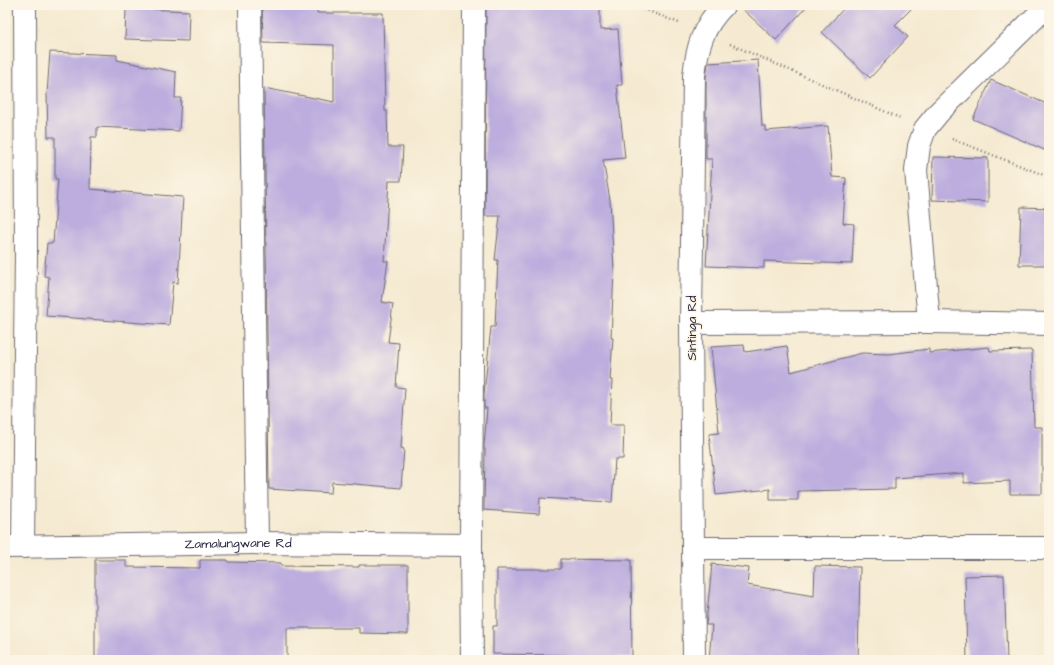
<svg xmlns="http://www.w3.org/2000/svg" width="1054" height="665" viewBox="0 0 1054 665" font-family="'Architects Daughter',sans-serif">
	<rect width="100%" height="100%" fill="#fcf5e5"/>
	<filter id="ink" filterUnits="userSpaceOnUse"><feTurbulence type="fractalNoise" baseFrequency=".025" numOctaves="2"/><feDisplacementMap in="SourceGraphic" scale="8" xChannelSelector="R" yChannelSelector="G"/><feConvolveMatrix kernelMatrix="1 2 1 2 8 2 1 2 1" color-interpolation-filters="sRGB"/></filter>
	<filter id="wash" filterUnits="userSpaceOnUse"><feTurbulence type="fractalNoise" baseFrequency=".012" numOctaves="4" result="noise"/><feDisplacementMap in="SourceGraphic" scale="16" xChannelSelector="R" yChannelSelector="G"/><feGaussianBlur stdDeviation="0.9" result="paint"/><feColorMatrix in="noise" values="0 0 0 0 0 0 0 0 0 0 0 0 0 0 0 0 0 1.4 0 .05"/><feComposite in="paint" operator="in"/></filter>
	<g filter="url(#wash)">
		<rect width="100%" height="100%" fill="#f5ead1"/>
		<g id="blocks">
			<!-- building -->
			<g fill="#bcadde">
				<path d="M 262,5 L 317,5 L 317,13 L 383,13 L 385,111 L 387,111 L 388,147 L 403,147 L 401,181 L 389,181 L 384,261 L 388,261 L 382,302 L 393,304 L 388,342 L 399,343 L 396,387 L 405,388 L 401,448 L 404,449 L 401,488 L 332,482 L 331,493 L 269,489 L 264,88 L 334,102 L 334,45 L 263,43 Z"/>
				<path d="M 486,5 L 600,5 L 600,30 L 618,29 L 622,85 L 617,85 L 625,158 L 603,160 L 610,200 L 614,270 L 611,338 L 613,338 L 610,380 L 612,380 L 610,425 L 624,425 L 623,459 L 615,459 L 612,502 L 540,498 L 539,514 L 484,510 L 485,449 L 484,449 L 484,447 L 487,408 L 484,408 L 484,394 L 491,327 L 495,327 L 498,260 L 495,260 L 500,216 L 485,216 Z"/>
				<path d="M 738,5 L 808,5 L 776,40 Z"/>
				<path d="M 847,5 L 915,5 L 895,25 L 908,37 L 870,78 L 822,32 Z"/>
				<path d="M 126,8 L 189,11 L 188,41 L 125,39 Z"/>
				<path d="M 50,52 L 117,55 L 117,60 L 176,72 L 175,98 L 181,98 L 179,131 L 97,127 L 97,137 L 91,137 L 90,189 L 183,197 L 178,283 L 173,282 L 169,325 L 46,316 L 49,277 L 44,276 L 47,243 L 53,243 L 58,179 L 55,179 L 55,137 L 48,137 L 47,94 Z"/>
				<path d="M 758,60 L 762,126 L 765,126 L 765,131 L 828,126 L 832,177 L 846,178 L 843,223 L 854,224 L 852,264 L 764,261 L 764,268 L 706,266 L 712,159 L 706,159 L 706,77 L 708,63 Z"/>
				<path d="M 991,80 L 1049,105 L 1049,152 L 973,119 Z"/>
				<path d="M 933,157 L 988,158 L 988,202 L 932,200 Z"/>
				<path d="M 1021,207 L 1049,208 L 1049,265 L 1019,265 Z"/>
				<path d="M 744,345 L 745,352 L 787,346 L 791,372 L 862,353 L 889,354 L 929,349 L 929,353 L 989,347 L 990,351 L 1032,350 L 1034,427 L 1042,427 L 1042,494 L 1010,494 L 1010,481 L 964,483 L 964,473 L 895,478 L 895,489 L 798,491 L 798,500 L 770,500 L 770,489 L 716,495 L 709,434 L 719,433 L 711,347 Z"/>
				<path d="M 561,559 L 631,560 L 632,657 L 566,657 L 566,655 L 493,654 L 493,626 L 497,626 L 497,569 L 561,569 Z"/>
				<path d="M 95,560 L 126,560 L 126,567 L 200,568 L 200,560 L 228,560 L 228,562 L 281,563 L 281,566 L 359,567 L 359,565 L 408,565 L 408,634 L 359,633 L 359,628 L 287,628 L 287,660 L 95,660 Z"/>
				<path d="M 712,564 L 749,568 L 747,585 L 814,596 L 815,566 L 860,567 L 858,660 L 709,660 L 712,625 L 706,625 Z"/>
				<path d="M 1004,575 L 1007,660 L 967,660 L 965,576 Z"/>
			</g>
		</g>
	</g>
	<g filter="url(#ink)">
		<use href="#blocks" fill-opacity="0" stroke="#6c6870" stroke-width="1"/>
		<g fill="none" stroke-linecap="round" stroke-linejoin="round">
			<defs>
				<g id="minor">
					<path d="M 250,5 L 257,543"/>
					<path d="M 929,322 L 916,170 L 919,146 L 925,129 L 939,112 L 1048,5"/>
					<path d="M 691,323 L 929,322 L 1049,324"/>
					<path id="s1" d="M 5,547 L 257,543 L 471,545"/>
					<path d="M 23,547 L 26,252 L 25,5"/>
					<path d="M 694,548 L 1049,548"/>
					<path d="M 472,660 L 471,545 L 474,5"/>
					<path d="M 694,660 L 691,323 L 694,76 C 697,47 703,26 724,5"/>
				</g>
			</defs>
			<!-- minor casing -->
			<use href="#minor" stroke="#6c6870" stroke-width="24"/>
			<!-- path -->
			<g stroke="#6c6870" stroke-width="2.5" stroke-dasharray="1 3" stroke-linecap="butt">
				<path d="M 633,5 L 679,23"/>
				<path d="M 730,44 L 900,118"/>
				<path d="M 952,139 L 1049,177"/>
			</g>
			<!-- minor -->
			<use href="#minor" stroke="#fff" stroke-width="22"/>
		</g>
	</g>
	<g text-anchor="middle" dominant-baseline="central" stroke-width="3" stroke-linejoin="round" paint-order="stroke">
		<!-- street labels -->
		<g font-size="13" fill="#22223b" stroke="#fcf5e5">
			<text transform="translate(692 328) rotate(-90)">Sintinga Rd</text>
			<text stroke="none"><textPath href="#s1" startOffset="233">Zamalungwane Rd</textPath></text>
		</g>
	</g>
	<!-- margin -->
	<rect width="1054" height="665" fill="none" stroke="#fcf5e5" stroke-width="20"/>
</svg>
